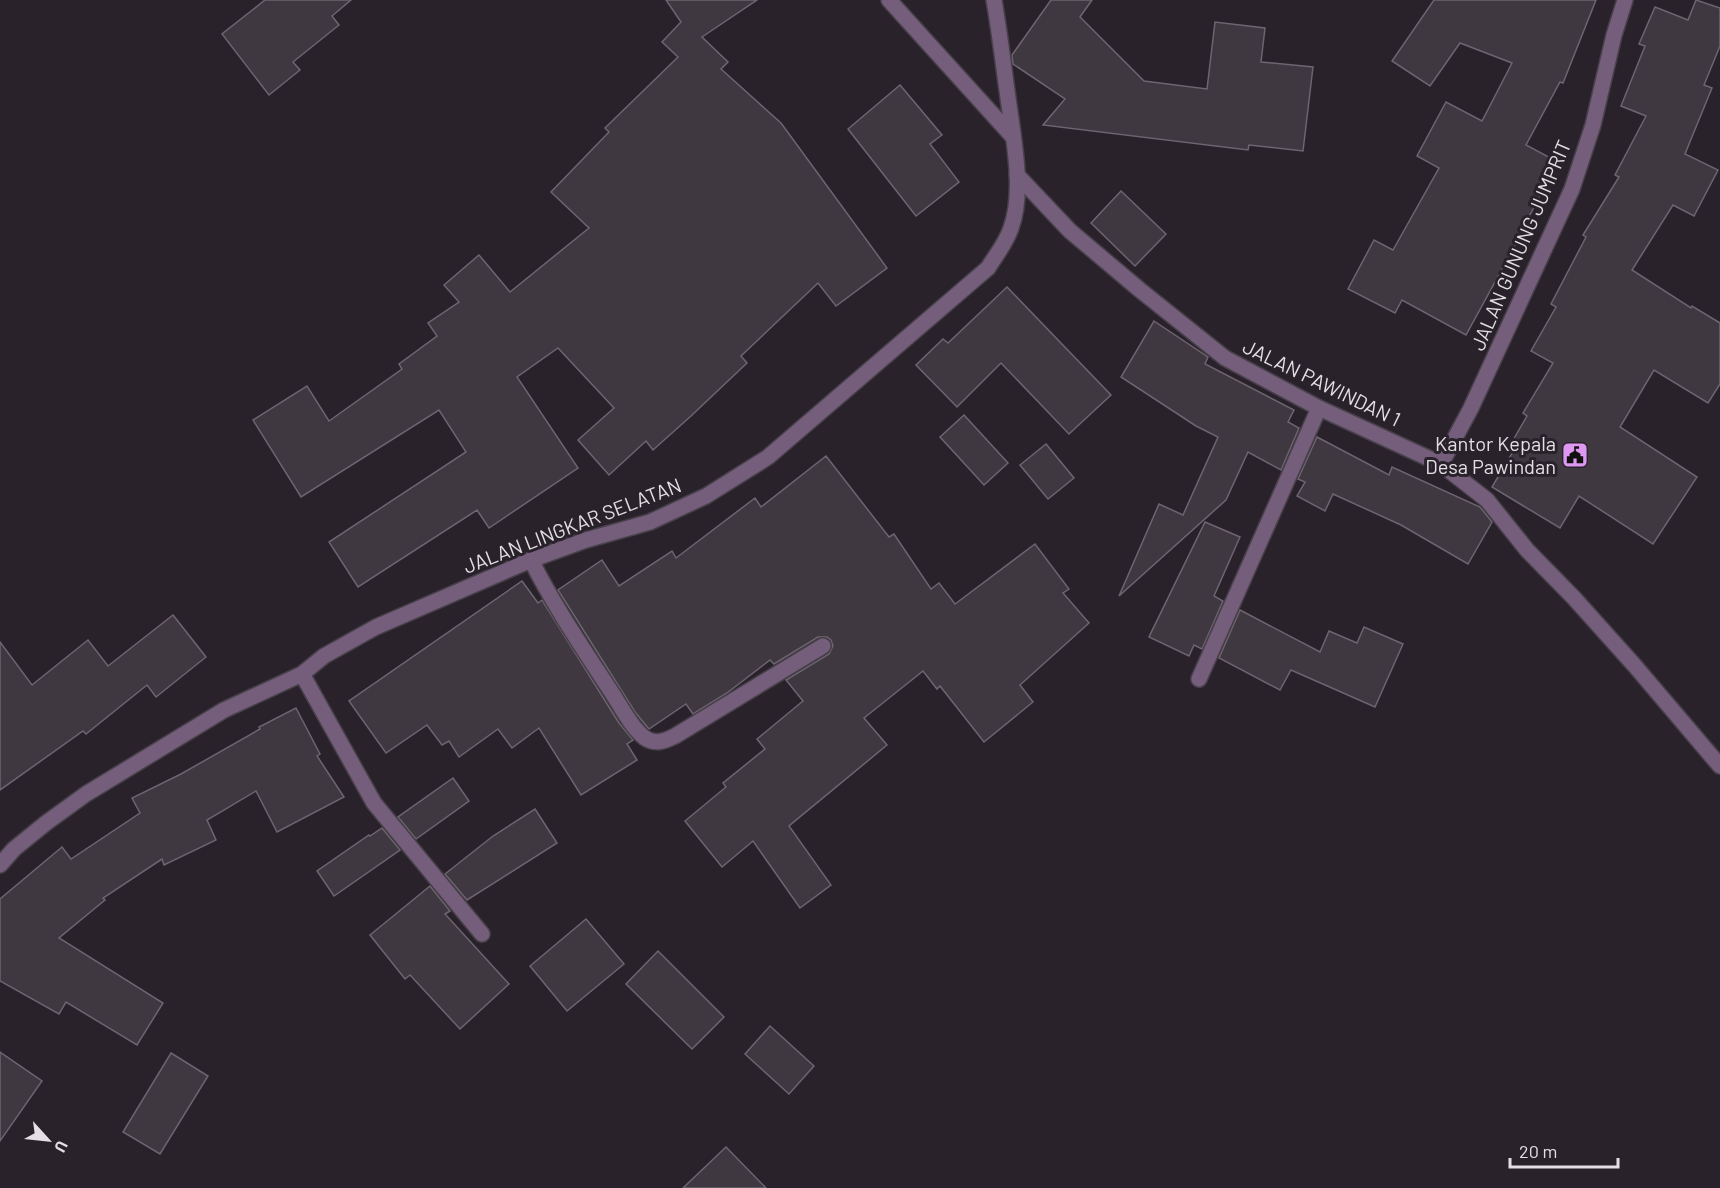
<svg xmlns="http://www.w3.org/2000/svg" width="1720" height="1188" viewBox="0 0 1720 1188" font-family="Barlow,sans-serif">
	<rect width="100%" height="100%" fill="#29222b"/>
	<!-- building -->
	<g fill="#3f3841" stroke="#6d656f" stroke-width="1.5">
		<path d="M 265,0 L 351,0 L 332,16 L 339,25 L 293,62 L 300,70 L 269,95 L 222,34 Z"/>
		<path d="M 666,0 L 757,0 L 702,37 L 728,62 L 721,69 L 781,123 L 887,268 L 836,306 L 818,283 L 741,356 L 747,363 L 691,416 L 653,450 L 646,441 L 609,475 L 578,440 L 614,408 L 558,348 L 517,377 L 578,468 L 489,528 L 477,510 L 358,587 L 329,542 L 466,452 L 439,410 L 301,497 L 253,420 L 307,386 L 329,421 L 402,369 L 399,364 L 437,336 L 428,323 L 459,302 L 444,285 L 479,255 L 510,292 L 589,228 L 551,192 L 609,132 L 605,128 L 678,57 L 662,42 L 681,22 Z"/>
		<path d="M 1051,0 L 1092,0 L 1080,17 L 1144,81 L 1207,89 L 1215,22 L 1265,28 L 1261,62 L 1313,67 L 1303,151 L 1249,145 L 1248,150 L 1043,125 L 1065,99 L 1013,64 L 1012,55 Z"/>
		<path d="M 1434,0 L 1596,0 L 1563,83 L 1560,82 L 1526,145 L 1558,162 L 1523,228 L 1524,229 L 1466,335 L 1402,300 L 1395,313 L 1348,289 L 1374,240 L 1393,250 L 1439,168 L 1417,156 L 1446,102 L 1482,121 L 1512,63 L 1460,43 L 1430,86 L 1392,61 Z"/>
		<path d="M 1696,0 L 1720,8 L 1720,46 L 1704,85 L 1712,88 L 1685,154 L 1718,170 L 1694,216 L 1673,205 L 1632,270 L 1691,308 L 1692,306 L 1720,323 L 1720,384 L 1708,403 L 1654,370 L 1620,427 L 1697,477 L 1653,544 L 1579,496 L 1560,528 L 1492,487 L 1517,445 L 1512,442 L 1527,416 L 1523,413 L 1553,363 L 1531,351 L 1556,307 L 1551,304 L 1586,237 L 1583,235 L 1619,177 L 1615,175 L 1646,116 L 1621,106 L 1645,46 L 1639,44 L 1655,7 L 1688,20 Z"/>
		<path d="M 900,85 L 942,135 L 930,144 L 959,182 L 916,216 L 848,129 Z"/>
		<path d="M 1121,191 L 1166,234 L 1135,266 L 1091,223 Z"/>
		<path d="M 1007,287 L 1111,395 L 1069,434 L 1001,363 L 957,407 L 916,365 L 943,339 L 948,343 Z"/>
		<path d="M 1154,321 L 1208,357 L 1205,364 L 1294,410 L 1288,422 L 1299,428 L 1281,470 L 1248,452 L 1226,500 L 1119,596 L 1159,504 L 1183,515 L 1218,437 L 1196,426 L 1121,377 Z"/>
		<path d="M 964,415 L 1008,463 L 984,485 L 940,437 Z"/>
		<path d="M 1317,437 L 1389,475 L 1392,467 L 1480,507 L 1492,522 L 1468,564 L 1401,525 L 1333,494 L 1325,511 L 1297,496 L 1305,482 L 1298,479 Z"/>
		<path d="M 1046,444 L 1074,478 L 1048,499 L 1020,465 Z"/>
		<path d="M 826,456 L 889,537 L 894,534 L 931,589 L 939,583 L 955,604 L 1035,544 L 1069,589 L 1063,593 L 1089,623 L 1020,685 L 1033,702 L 984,742 L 940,686 L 937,689 L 923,671 L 864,718 L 887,745 L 789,826 L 831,885 L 800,908 L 753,841 L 722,867 L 685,821 L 726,787 L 723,783 L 765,749 L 757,739 L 803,701 L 786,680 L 829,654 L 833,646 L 831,640 L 827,637 L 818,637 L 774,664 L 770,660 L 727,693 L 693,714 L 686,704 L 649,729 L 635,712 L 558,590 L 602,560 L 619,586 L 672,551 L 676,558 L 755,498 L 761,507 Z"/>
		<path d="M 1205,522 L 1240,537 L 1214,596 L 1223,601 L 1202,649 L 1194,645 L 1189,656 L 1149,637 Z"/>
		<path d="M 522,581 L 538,603 L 542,600 L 619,723 L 633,740 L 627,744 L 637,760 L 581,795 L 539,728 L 512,748 L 498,729 L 459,757 L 449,741 L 442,745 L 427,725 L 386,753 L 349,701 Z"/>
		<path d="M 1240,610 L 1320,652 L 1329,631 L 1357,643 L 1364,627 L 1403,644 L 1375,707 L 1291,670 L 1280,690 L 1219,658 Z"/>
		<path d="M 173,615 L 206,657 L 156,697 L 147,685 L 86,734 L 83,731 L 0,790 L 0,642 L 32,685 L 88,640 L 108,666 Z"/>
		<path d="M 296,708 L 320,754 L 317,756 L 344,797 L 277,832 L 256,791 L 207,820 L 216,840 L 164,865 L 162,859 L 103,898 L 105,900 L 59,938 L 163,1003 L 137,1045 L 66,1002 L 59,1014 L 0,981 L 0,899 L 62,847 L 71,859 L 140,813 L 132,798 L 181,774 L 260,729 L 259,727 Z"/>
		<path d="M 453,778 L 469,801 L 416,839 L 398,817 Z"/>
		<path d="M 535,809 L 557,843 L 467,900 L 445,874 L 493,836 Z"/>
		<path d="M 382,828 L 400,850 L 334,896 L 317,871 L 369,835 L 370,836 Z"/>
		<path d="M 430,886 L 450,911 L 445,914 L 509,984 L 460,1029 L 410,975 L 405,979 L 370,935 Z"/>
		<path d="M 586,919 L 624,964 L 567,1011 L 530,966 Z"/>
		<path d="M 658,951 L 724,1017 L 692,1049 L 626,984 Z"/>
		<path d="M 770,1026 L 814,1066 L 789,1094 L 745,1054 Z"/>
		<path d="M 0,1052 L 42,1081 L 0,1141 Z"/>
		<path d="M 171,1053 L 208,1076 L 160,1154 L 123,1132 Z"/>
		<path d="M 726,1147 L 766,1188 L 683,1188 Z"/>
	</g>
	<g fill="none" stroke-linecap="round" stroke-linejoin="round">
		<defs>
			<g id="minor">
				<path d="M 889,0 L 1013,137"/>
				<path d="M 1017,175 L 1070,231 L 1140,290 L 1225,358 L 1319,408 L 1441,464 L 1487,500 L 1527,550 L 1574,598 L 1635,666 L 1720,766"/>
				<path d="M 1441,464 L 1471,408 L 1572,189 L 1593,125 L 1614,35 L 1625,0"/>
				<path d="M 531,560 C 554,606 584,650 612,693 C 622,708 631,727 645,738 C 655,745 665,741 675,736 L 823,646"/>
				<path d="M 302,674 L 374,803 L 482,934"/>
				<path d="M 1199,679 L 1319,408"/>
				<path d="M 0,865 L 14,849 L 46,823 L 86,794 L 224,710 L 302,674 L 324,656 L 376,627 L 531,560 L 586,540 L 650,522 L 706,496 L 768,457 L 988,268 C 996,255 1006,243 1011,228 C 1024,193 1014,141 1009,105 C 1004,70 1000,35 994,0"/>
			</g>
		</defs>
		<!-- minor casing -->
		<use href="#minor" stroke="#474049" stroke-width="18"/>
		<!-- minor -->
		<use href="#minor" stroke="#755e7c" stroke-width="15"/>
	</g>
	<!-- icons -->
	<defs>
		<symbol id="civic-square" viewBox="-11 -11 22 22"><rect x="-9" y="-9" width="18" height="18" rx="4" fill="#de98f2" stroke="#29222b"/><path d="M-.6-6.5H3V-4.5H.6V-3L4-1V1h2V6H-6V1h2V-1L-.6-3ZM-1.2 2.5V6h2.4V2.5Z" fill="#111"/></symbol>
	</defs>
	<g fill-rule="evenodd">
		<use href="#civic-square" x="1560" y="440" width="30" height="30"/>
	</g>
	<g text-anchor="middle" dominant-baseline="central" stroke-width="6" stroke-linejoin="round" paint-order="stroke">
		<!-- street labels -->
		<g font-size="20" fill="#e3dfe5" stroke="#29222b">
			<text transform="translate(1520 245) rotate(-67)">JALAN GUNUNG JUMPRIT</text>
			<text transform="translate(1322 382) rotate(26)">JALAN PAWINDAN 1</text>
			<text transform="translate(572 525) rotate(-21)">JALAN LINGKAR SELATAN</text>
		</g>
		<!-- poi labels -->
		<g font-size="20" fill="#e3dfe5" stroke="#29222b" text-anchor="end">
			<text x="1556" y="443">Kantor Kepala<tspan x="1556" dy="23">Desa Pawindan</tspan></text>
		</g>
	</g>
	<!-- north arrow -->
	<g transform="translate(48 1140) rotate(117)" stroke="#29222b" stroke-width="4.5" paint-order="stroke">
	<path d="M0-4.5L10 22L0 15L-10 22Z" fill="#e3dfe5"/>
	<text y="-9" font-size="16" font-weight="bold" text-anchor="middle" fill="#e3dfe5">U</text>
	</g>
	<!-- scale -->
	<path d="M1510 1158v9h108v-9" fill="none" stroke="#e3dfe5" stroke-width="3"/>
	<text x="1519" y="1158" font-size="18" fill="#e3dfe5" stroke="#29222b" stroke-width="4.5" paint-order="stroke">20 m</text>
</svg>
